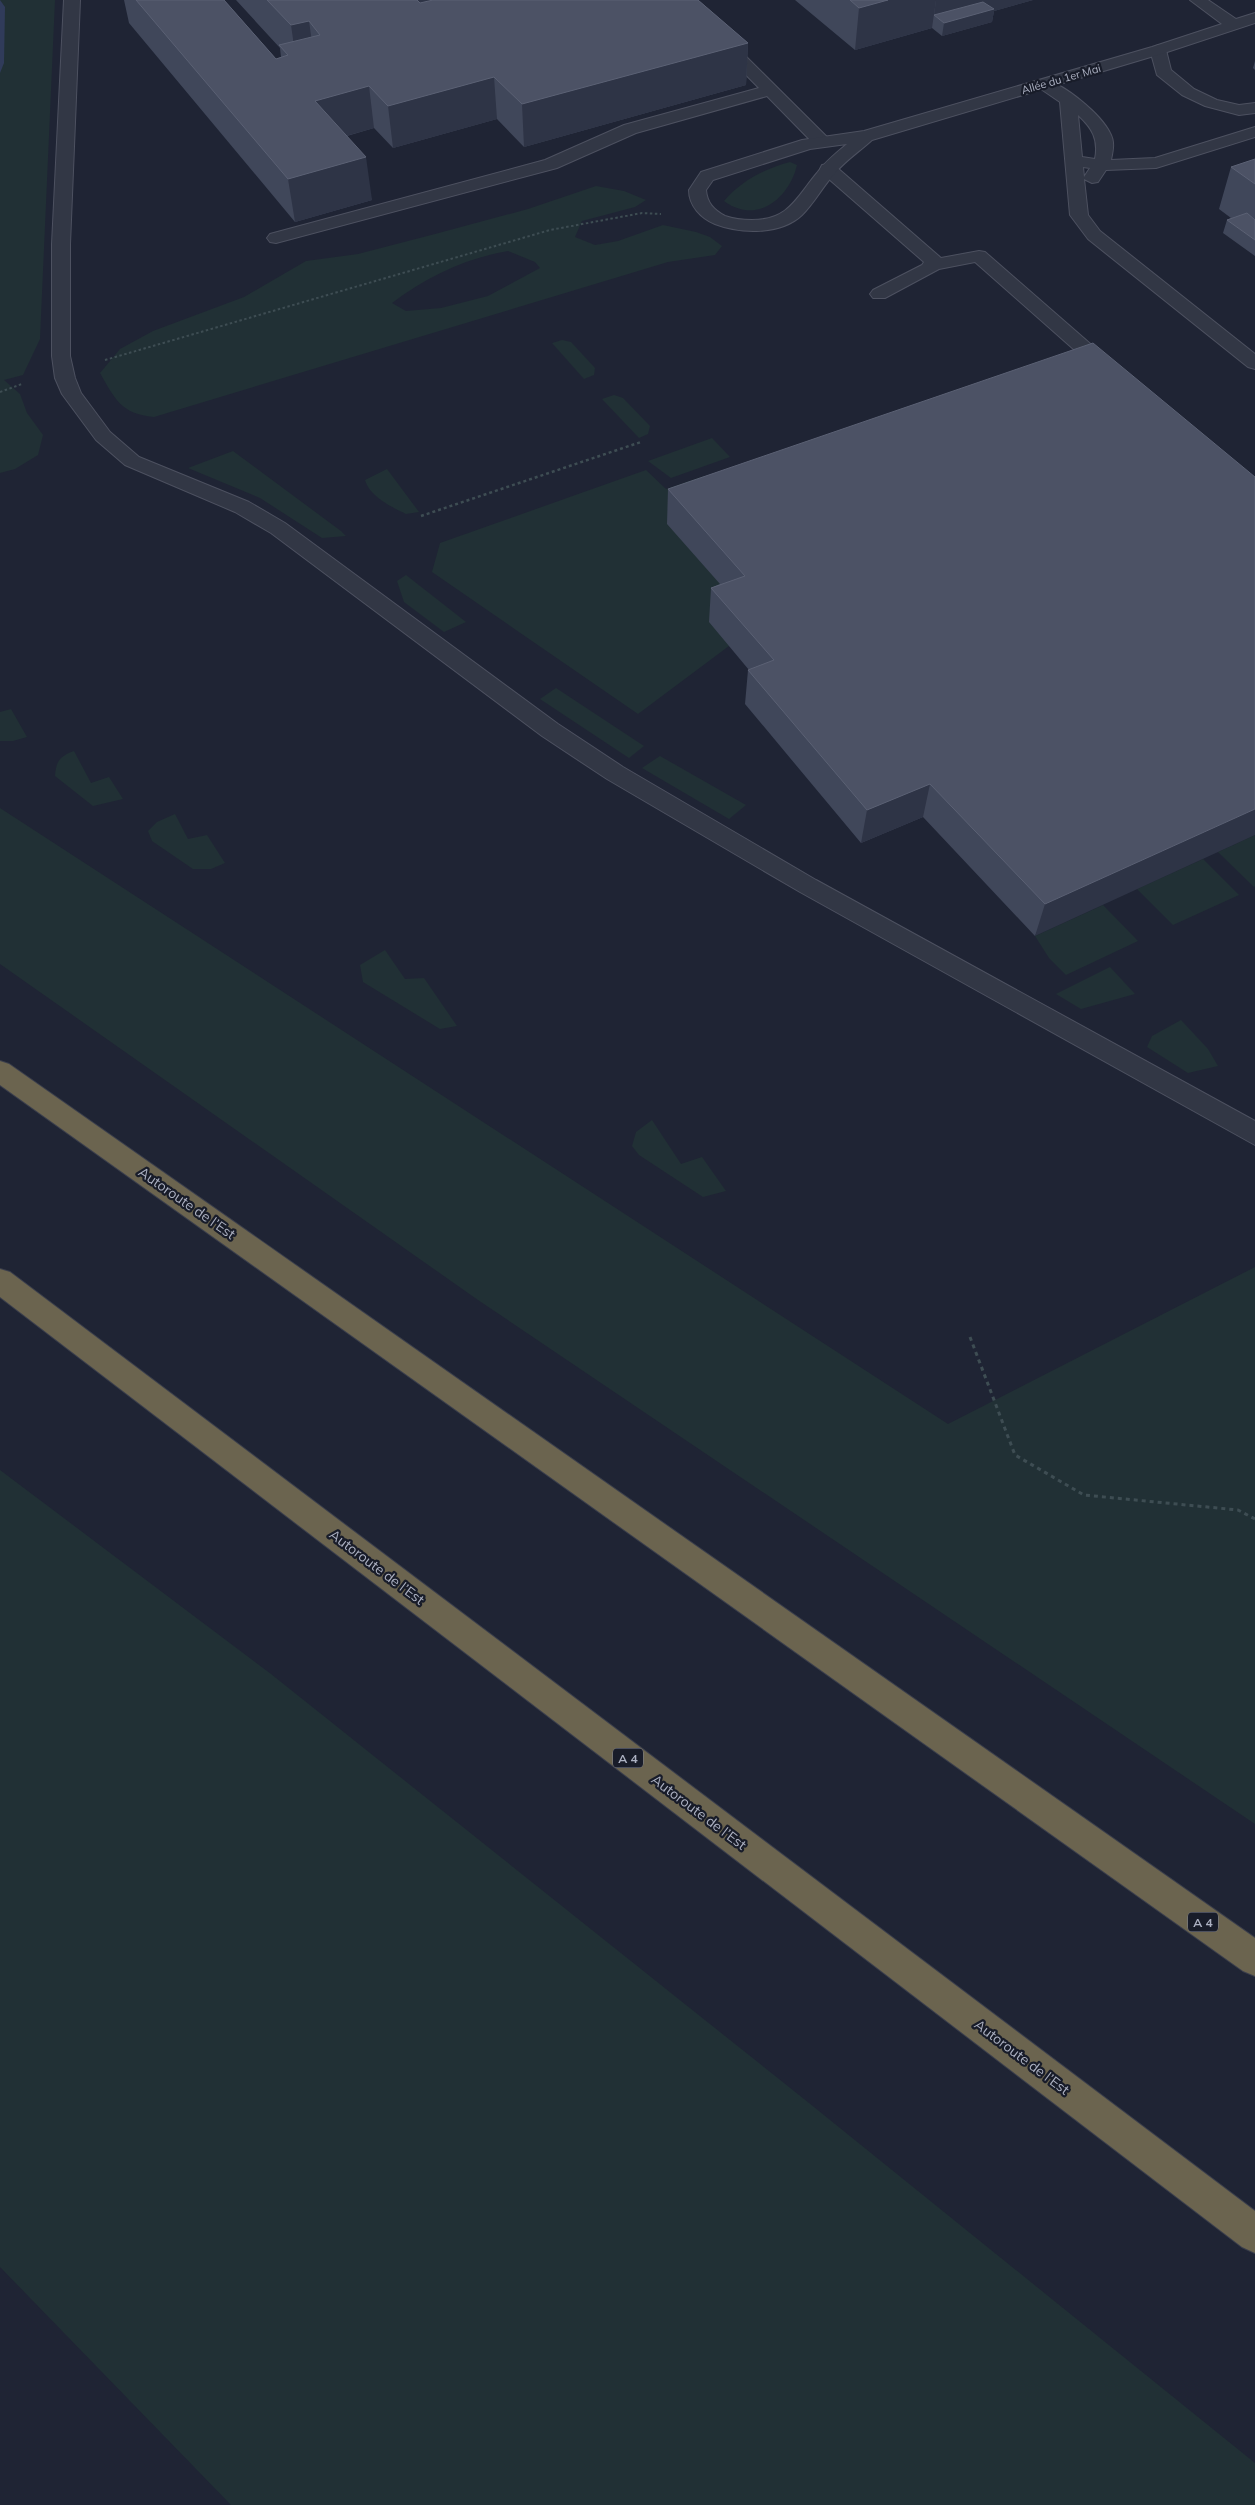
<svg xmlns="http://www.w3.org/2000/svg" width="1255" height="2505" viewBox="0 0 1255 2505" font-family="Mulish,sans-serif">
	<rect width="100%" height="100%" fill="#1f2434"/>
	<!-- green -->
	<g fill="#213035" fill-rule="evenodd">
		<path d="M 0,0 L 55,0 L 40,339 L 23,375 L 4,380 L 20,394 L 27,413 L 43,435 L 38,455 L 15,469 L 0,473 Z"/>
		<path d="M 790,162 L 797,165 C 789,199 756,225 724,201 C 741,181 764,169 790,162 Z"/>
		<path d="M 596,186 L 624,191 L 646,200 L 635,207 L 582,221 L 575,237 L 595,245 L 618,241 L 663,225 L 696,232 L 710,237 L 722,246 L 715,255 L 668,262 L 154,417 C 121,414 115,399 100,373 L 120,349 L 153,331 L 244,297 L 306,261 L 358,254 L 435,234 L 528,209 ZM 508,251 L 535,262 L 540,268 L 488,296 L 441,308 L 406,311 L 392,303 C 426,277 466,258 508,251 Z"/>
		<path d="M 562,340 L 571,342 L 595,368 L 594,375 L 584,379 L 552,343 Z"/>
		<path d="M 614,395 L 623,398 L 650,426 L 648,434 L 639,438 L 602,399 Z"/>
		<path d="M 712,438 L 730,457 L 671,478 L 648,461 Z"/>
		<path d="M 233,451 L 341,531 L 346,536 L 322,538 L 260,498 L 188,468 Z"/>
		<path d="M 387,469 L 419,512 L 406,514 C 392,507 370,497 365,480 Z"/>
		<path d="M 646,470 L 666,489 L 704,476 L 730,502 L 742,610 L 729,646 L 638,714 L 432,572 L 440,543 Z"/>
		<path d="M 406,575 L 466,622 L 444,632 L 404,602 L 397,581 Z"/>
		<path d="M 556,688 L 644,746 L 629,758 L 540,699 Z"/>
		<path d="M 11,709 L 27,737 L 13,741 L 0,741 L 0,712 Z"/>
		<path d="M 74,751 L 91,783 L 109,777 L 123,799 L 93,806 L 55,776 C 56,761 60,756 74,751 Z"/>
		<path d="M 660,756 L 746,805 L 729,819 L 642,768 Z"/>
		<path d="M 0,808 L 948,1424 L 1255,1267 L 1255,1824 L 478,1300 L 0,964 Z"/>
		<path d="M 175,814 L 188,839 L 207,835 L 225,863 L 211,869 L 193,869 L 152,841 L 148,831 L 157,822 Z"/>
		<path d="M 1255,835 L 1255,886 L 1254,887 L 1218,852 Z"/>
		<path d="M 1203,859 L 1239,895 L 1173,925 L 1137,889 Z"/>
		<path d="M 1103,905 L 1138,941 L 1066,975 L 1049,958 L 1035,936 Z"/>
		<path d="M 385,950 L 405,979 L 424,978 L 457,1026 L 440,1029 L 363,982 L 360,965 Z"/>
		<path d="M 1110,967 L 1135,994 L 1081,1009 L 1056,994 Z"/>
		<path d="M 1181,1020 L 1208,1049 L 1218,1066 L 1188,1073 L 1147,1047 L 1152,1036 Z"/>
		<path d="M 652,1120 L 681,1164 L 702,1157 L 726,1191 L 703,1197 L 639,1155 L 632,1146 L 636,1132 Z"/>
		<path d="M 0,1470 L 271,1674 L 809,2103 L 1255,2463 L 1255,2505 L 231,2505 L 0,2267 Z"/>
	</g>
	<!-- water -->
	<path fill="#303b5a" d="M 0,0 L 5,7 L 4,63 L 0,73 Z"/>
	<g fill="none" stroke-linecap="round" stroke-linejoin="round">
		<defs>
			<g id="service">
				<path d="M 672,0 L 689,0 L 828,138 L 830,142 L 828,146 L 816,146 L 767,96 L 636,133 L 557,168 L 276,243 L 270,242 L 267,238 L 270,234 L 545,160 L 624,125 L 759,88 Z"/>
				<path d="M 1158,45 L 1166,50 L 1171,70 L 1194,89 L 1217,100 L 1239,105 L 1255,103 L 1255,113 L 1239,115 L 1205,106 L 1182,95 L 1157,75 L 1150,50 Z"/>
				<path d="M 1044,79 C 1064,84 1101,114 1110,133 C 1115,142 1113,150 1111,160 L 1155,158 L 1255,127 L 1255,137 L 1156,168 L 1106,170 L 1098,182 L 1092,183 L 1084,179 L 1088,215 L 1100,231 L 1255,354 L 1255,369 L 1248,367 L 1088,239 L 1070,215 L 1060,102 L 1038,87 L 1036,84 ZM 1078,115 C 1092,128 1099,139 1095,159 L 1082,157 ZM 1083,167 L 1090,168 L 1084,177 Z"/>
				<path d="M 828,164 L 834,165 L 941,258 L 979,251 L 985,252 L 1118,368 L 1120,372 L 1118,376 L 1104,376 L 975,262 L 939,269 L 885,298 L 873,298 L 870,294 L 873,290 L 922,265 L 924,262 L 822,173 L 820,169 L 822,165 Z"/>
			</g>
			<g id="minor">
				<path d="M 64,0 L 80,0 L 70,244 L 70,356 L 75,378 L 81,393 L 110,432 L 139,457 L 249,502 L 285,523 L 558,724 L 623,767 L 816,880 L 1255,1121 L 1255,1145 L 800,892 L 607,779 L 542,736 L 271,533 L 235,512 L 125,465 L 96,440 L 62,394 L 55,378 L 52,356 L 52,244 Z"/>
				<path d="M 1190,0 L 1208,0 L 1236,19 L 1255,13 L 1255,23 L 1164,53 L 872,140 C 860,151 846,160 835,173 C 823,186 815,202 802,215 C 781,235 741,234 715,224 C 701,218 689,206 689,190 L 701,172 L 802,140 L 864,131 L 1152,47 L 1222,24 ZM 847,144 C 836,153 825,162 817,173 C 796,198 789,220 752,220 C 743,220 734,219 725,216 C 714,210 707,203 706,190 L 713,180 L 810,149 Z"/>
			</g>
			<g id="motorway">
				<path d="M 0,1061 L 9,1064 L 1255,1938 L 1255,1976 L 1243,1971 L 0,1085 Z"/>
				<path d="M 0,1269 L 10,1272 L 1255,2211 L 1255,2253 L 1242,2247 L 0,1297 Z"/>
			</g>
		</defs>
		<!-- service casing -->
		<use href="#service" stroke="#4d5160" stroke-width="2"/>
		<!-- minor casing -->
		<use href="#minor" stroke="#4d5160" stroke-width="2"/>
		<!-- motorway casing -->
		<use href="#motorway" stroke="#3a3e4c" stroke-width="2"/>
		<!-- path-far2 -->
		<g stroke="#3e4d53" stroke-width="2" stroke-dasharray="2.5 2.5" stroke-linecap="butt">
			<path d="M 105,360 L 550,230 L 642,213 L 661,214"/>
			<path d="M 0,392 L 22,384"/>
		</g>
		<!-- path-far1 -->
		<path stroke="#3e4d53" stroke-width="2.5" stroke-dasharray="3 3" stroke-linecap="butt" d="M 421,516 L 641,442"/>
		<!-- path -->
		<path stroke="#3e4d53" stroke-width="3" stroke-dasharray="4 4" stroke-linecap="butt" d="M 970,1337 L 1015,1455 L 1084,1495 L 1238,1510 L 1255,1519"/>
		<!-- service -->
		<use href="#service" fill="#323745" fill-rule="evenodd"/>
		<!-- minor -->
		<use href="#minor" fill="#323745" fill-rule="evenodd"/>
		<!-- motorway -->
		<use href="#motorway" fill="#6b644f" fill-rule="evenodd"/>
	</g>
	<!-- wall -->
	<g fill="#40475a">
		<path d="M 124,0 L 224,0 L 276,59 L 281,57 L 280,48 L 236,0 L 698,0 L 748,43 L 746,85 L 524,147 L 497,119 L 393,148 L 374,128 L 347,136 L 372,200 L 295,222 L 129,23 Z"/>
		<path d="M 795,0 L 1033,0 L 994,11 L 992,22 L 942,36 L 932,28 L 855,50 Z"/>
		<path d="M 1255,61 L 1255,70 L 1253,68 Z"/>
		<path d="M 1255,159 L 1255,256 L 1223,233 L 1227,220 L 1231,218 L 1219,209 L 1231,167 Z"/>
		<path d="M 1255,477 L 1035,936 L 923,817 L 861,843 L 745,704 L 748,670 L 749,670 L 709,622 L 711,588 L 720,584 L 667,524 L 668,489 Z"/>
	</g>
	<!-- shaded-wall -->
	<g fill="#2e3446">
		<path d="M 412,0 L 556,0 L 415,36 Z"/>
		<path d="M 888,0 L 936,0 L 932,28 L 855,50 L 859,8 Z"/>
		<path d="M 936,0 L 1033,0 L 994,11 L 992,22 L 942,36 L 944,23 L 934,15 Z"/>
		<path d="M 309,21 L 315,63 L 297,67 L 291,25 Z"/>
		<path d="M 748,43 L 746,85 L 524,147 L 522,104 Z"/>
		<path d="M 494,77 L 497,119 L 393,148 L 388,106 Z"/>
		<path d="M 369,86 L 374,128 L 321,143 L 315,101 Z"/>
		<path d="M 366,157 L 372,200 L 295,222 L 288,179 Z"/>
		<path d="M 930,784 L 923,817 L 861,843 L 867,810 Z"/>
		<path d="M 1255,809 L 1255,835 L 1035,936 L 1045,904 Z"/>
	</g>
	<!-- building -->
	<g fill="#4c5265" stroke="#5b6174">
		<path d="M 136,0 L 224,0 L 276,59 L 288,55 L 279,45 L 320,35 L 309,21 L 291,25 L 267,0 L 417,0 L 420,3 L 433,0 L 698,0 L 748,43 L 522,104 L 494,77 L 388,106 L 369,86 L 315,101 L 366,157 L 288,179 Z"/>
		<path d="M 850,0 L 888,0 L 859,8 Z"/>
		<path d="M 983,2 L 994,9 L 944,23 L 934,15 Z"/>
		<path d="M 1255,159 L 1255,184 L 1231,167 Z"/>
		<path d="M 1247,213 L 1255,220 L 1255,240 L 1227,220 Z"/>
		<path d="M 1093,343 L 1255,477 L 1255,809 L 1045,904 L 930,784 L 867,810 L 748,670 L 774,660 L 711,588 L 745,576 L 668,489 Z"/>
	</g>
	<g text-anchor="middle" dominant-baseline="central" stroke-width="4.5" stroke-linejoin="round" paint-order="stroke">
		<!-- far-street labels -->
		<g font-size="11" fill="#acb1c2" stroke="#181c29">
			<text transform="translate(1061 79) rotate(-16)">Allée du 1er Mai</text>
		</g>
		<!-- shield labels -->
		<g fill="#181c29" stroke="#808494" stroke-width="1">
			<rect x="613" y="1748.5" width="30" height="19" rx="4"/>
			<rect x="1188" y="1912.5" width="30" height="19" rx="4"/>
		</g>
		<g font-size="12" font-weight="bold" fill="#acb1c2">
			<text x="628" y="1758">A 4</text>
			<text x="1203" y="1922">A 4</text>
		</g>
		<!-- street labels -->
		<g font-size="14" fill="#acb1c2" stroke="#181c29">
			<text transform="translate(187 1203) rotate(35)">Autoroute de l’Est</text>
			<text transform="translate(377 1567) rotate(37)">Autoroute de l’Est</text>
			<text transform="translate(699 1812) rotate(37)">Autoroute de l’Est</text>
			<text transform="translate(1022 2057) rotate(37)">Autoroute de l’Est</text>
		</g>
	</g>
</svg>
